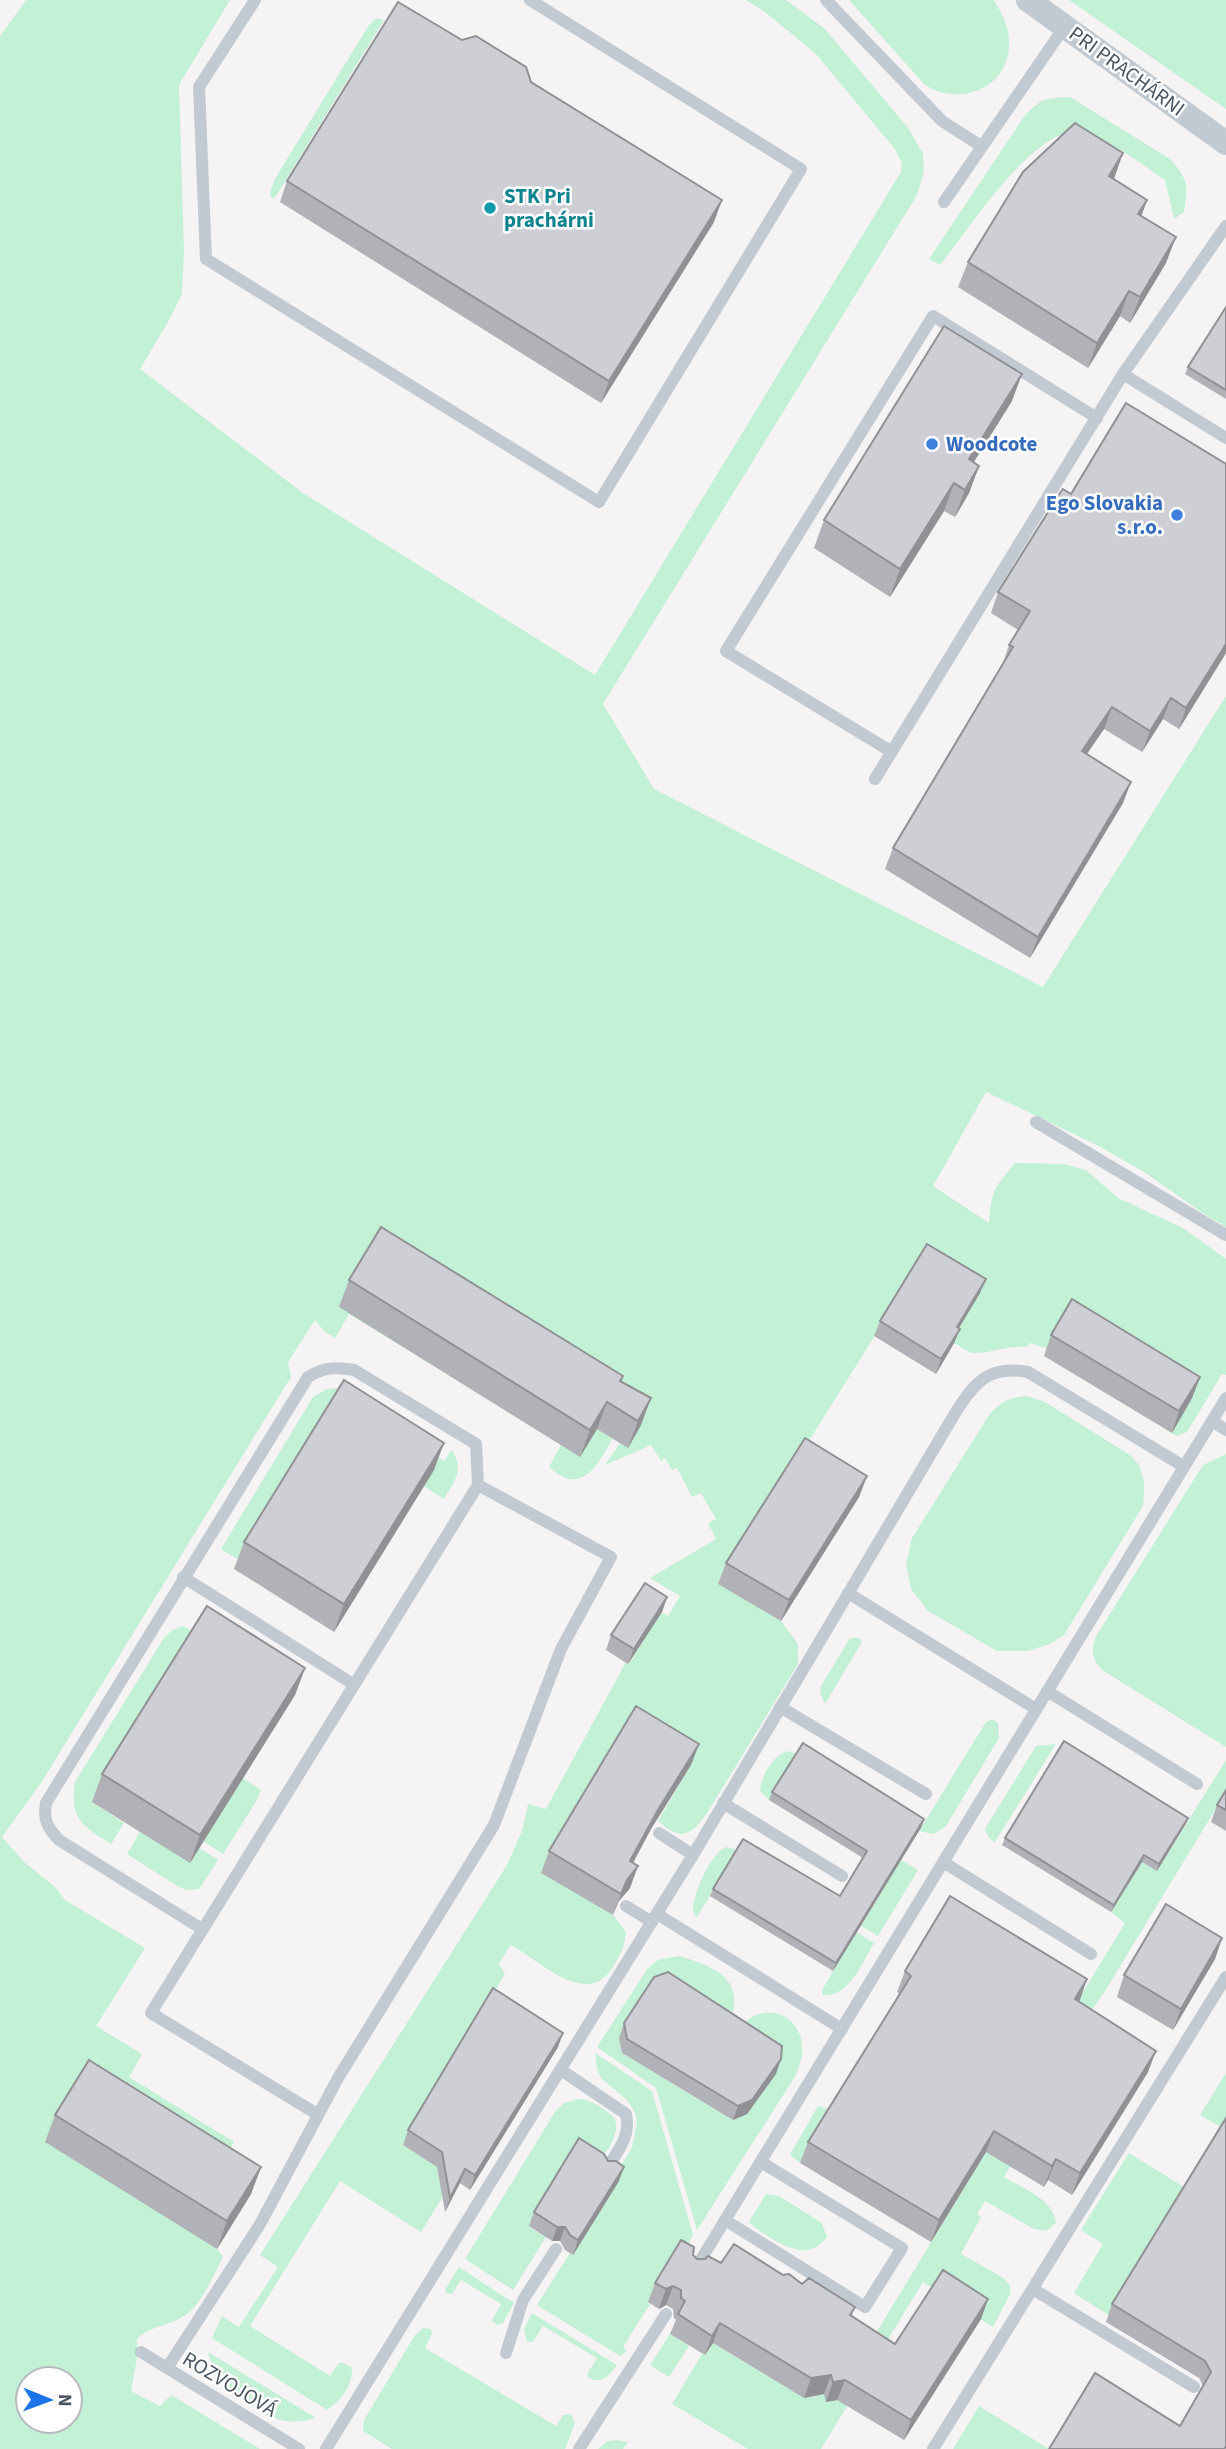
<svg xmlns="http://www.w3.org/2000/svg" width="1226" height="2449" viewBox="0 0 1226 2449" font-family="'Source Sans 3',sans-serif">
	<rect width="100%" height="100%" fill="#f5f3f3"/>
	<!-- green -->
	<g fill="#c3f1d5" fill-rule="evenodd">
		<path d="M 26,0 L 230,0 L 179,85 L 184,252 L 182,294 L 168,322 L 140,369 L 303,493 L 595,675 L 901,172 L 902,163 L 894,148 L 816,54 L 765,12 L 746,0 L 786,0 L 825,29 L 909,129 L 923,154 L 924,171 L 917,195 L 603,704 L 654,789 L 1043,987 L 1226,696 L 1226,1227 L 1204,1214 L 1144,1172 L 1097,1145 L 986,1092 L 933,1186 L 989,1223 C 991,1191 995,1187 1015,1163 L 1064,1164 L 1086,1170 L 1118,1198 L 1183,1228 L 1226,1259 L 1226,1375 L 1222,1374 L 1187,1432 L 1176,1436 L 1048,1349 L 1030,1343 L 1026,1347 C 1006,1345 990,1354 971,1353 L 893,1307 L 719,1584 L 781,1621 L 798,1644 L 798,1664 L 709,1810 C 693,1833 683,1844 658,1821 L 691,1765 L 541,1872 L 613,1915 L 626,1932 C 625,1946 621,1954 613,1967 C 587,2010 539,1960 511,1945 L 499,1963 L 505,1974 L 403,2145 L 437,2167 L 446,2191 L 421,2232 L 340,2181 L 250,2326 L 330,2376 L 339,2363 L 344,2363 L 352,2368 C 352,2387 342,2399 327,2410 L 212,2338 L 222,2316 L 239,2327 L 278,2267 L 260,2255 L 507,1865 L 522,1831 L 528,1804 L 546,1809 L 626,1662 L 629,1664 L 661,1612 L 668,1616 L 680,1596 L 650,1578 L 716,1539 L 708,1523 L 716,1519 L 701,1493 L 692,1497 L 677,1468 L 672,1470 L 665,1458 L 661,1461 L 651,1445 L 605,1465 L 620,1443 L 628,1447 L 608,1436 L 613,1438 C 603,1454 592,1482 569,1479 C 562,1478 554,1471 549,1467 L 561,1445 L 580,1456 L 349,1314 L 335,1338 L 324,1331 L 315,1320 L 288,1362 L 291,1377 L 41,1783 L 2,1837 L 24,1862 L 55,1887 L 65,1900 L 145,1948 L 96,2026 L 142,2054 L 129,2077 L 234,2142 L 216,2173 L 217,2249 L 223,2257 C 214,2274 202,2303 187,2314 C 171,2326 151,2325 137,2339 L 137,2358 L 131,2391 L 160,2406 L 171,2395 L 260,2449 L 0,2449 L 0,36 ZM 28,2379 L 70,2379 L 70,2421 L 28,2421 Z"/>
		<path d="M 849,0 L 994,0 C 1003,15 1010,29 1009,46 C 1008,89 957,108 924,84 Z"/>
		<path d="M 1069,0 L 1226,0 L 1226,109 Z"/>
		<path d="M 377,18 L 384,20 L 274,199 L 270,196 L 272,186 L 276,177 L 369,25 Z"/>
		<path d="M 1070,97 L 1170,159 C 1188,178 1188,187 1184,212 L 1174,219 L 1165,180 C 1146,167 1117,145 1096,138 C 1086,134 1064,133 1054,138 C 1013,161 970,227 940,265 L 929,259 L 1024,117 C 1040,98 1047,98 1070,97 Z"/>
		<path d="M 337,1388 L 354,1392 L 239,1560 L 221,1549 L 313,1397 L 327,1389 Z"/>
		<path d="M 1027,1396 L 1045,1402 L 1130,1455 C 1146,1469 1145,1487 1143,1506 L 1064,1635 L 1050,1644 L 1027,1651 L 997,1651 L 928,1611 L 911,1589 L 906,1564 L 912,1538 L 989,1415 C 1001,1402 1009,1397 1027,1396 Z"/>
		<path d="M 426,1450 L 444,1461 L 452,1450 C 464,1470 455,1481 444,1499 L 424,1486 Z"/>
		<path d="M 1226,1454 L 1226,1747 L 1102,1670 C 1092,1659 1091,1653 1095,1638 L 1203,1465 Z"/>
		<path d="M 183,1626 L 197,1634 L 92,1802 L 124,1823 L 111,1844 C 82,1826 69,1818 75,1782 L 164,1638 L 171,1631 Z"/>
		<path d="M 850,1638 L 860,1638 L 862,1642 L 825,1704 L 820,1692 L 821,1686 Z"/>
		<path d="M 992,1719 L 998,1723 L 999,1738 L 946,1826 L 934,1834 L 919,1831 L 986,1722 Z"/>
		<path d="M 1056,1744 L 995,1842 L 989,1838 L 985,1829 L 1036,1746 Z"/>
		<path d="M 787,1751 L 797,1754 L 769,1800 L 760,1791 C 761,1775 773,1756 787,1751 Z"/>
		<path d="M 1226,1760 L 1226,1792 L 1105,1991 L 1059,2058 L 1017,2154 L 1004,2177 C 1022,2188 1054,2199 1056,2223 L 1046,2231 L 1034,2229 L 985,2201 L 977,2214 L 981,2217 L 961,2254 L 1002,2277 L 1010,2285 L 1010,2294 L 993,2327 L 923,2282 L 821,2449 L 748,2449 L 672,2404 L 702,2354 L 705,2355 L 713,2343 L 804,2398 L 816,2396 L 867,2348 L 1125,1923 L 1111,1912 L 1142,1862 L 1157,1871 Z"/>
		<path d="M 242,1778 L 261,1790 L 257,1800 L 223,1854 L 203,1841 Z"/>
		<path d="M 140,1832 L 199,1848 L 218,1860 L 199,1889 L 187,1890 L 179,1887 L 127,1854 Z"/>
		<path d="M 726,1847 L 738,1850 L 697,1917 L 693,1912 C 692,1894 710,1855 726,1847 Z"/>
		<path d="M 901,1860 L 918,1870 L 878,1936 L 861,1926 Z"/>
		<path d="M 856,1932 L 874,1943 C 863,1961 849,1998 823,1995 L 822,1990 Z"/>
		<path d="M 679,1956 C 713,1966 745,1978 731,2019 L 619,2037 L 622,2053 L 733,2120 L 744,2023 C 767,2001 802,2016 802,2048 C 803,2057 799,2066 796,2075 L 697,2230 L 656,2088 L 597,2047 L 648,1968 L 658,1960 Z"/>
		<path d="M 595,2053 L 652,2091 L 693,2235 L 677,2262 L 648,2302 L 650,2304 L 623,2347 L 627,2351 L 620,2356 L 537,2305 L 570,2253 L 573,2254 L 618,2182 L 613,2178 L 632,2148 L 637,2123 L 635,2113 L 627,2100 L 601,2078 L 597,2069 Z"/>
		<path d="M 1226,2073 L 1226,2126 L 1224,2129 L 1200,2115 Z"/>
		<path d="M 579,2099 C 590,2100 595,2104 604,2109 C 608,2113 613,2115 615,2120 C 627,2150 550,2209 529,2227 L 546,2237 L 513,2290 L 465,2259 L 555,2112 L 564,2103 Z"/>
		<path d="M 818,2106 L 833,2110 L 800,2163 L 790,2155 Z"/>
		<path d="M 1129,2153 L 1187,2189 L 1110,2316 L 1074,2293 L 1103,2244 L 1081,2230 Z"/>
		<path d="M 766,2194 L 779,2196 L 822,2223 L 827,2237 C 823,2241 819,2246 814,2248 C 794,2257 764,2235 749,2222 Z"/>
		<path d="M 459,2267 L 514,2303 L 503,2323 L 497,2325 L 492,2321 L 501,2304 L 461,2280 L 452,2294 L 446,2293 L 445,2290 Z"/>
		<path d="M 532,2313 L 617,2365 C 609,2376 602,2384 589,2378 L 587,2374 L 597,2358 L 543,2326 L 533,2342 L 527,2342 L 524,2329 Z"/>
		<path d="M 423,2328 L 431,2329 L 432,2334 L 425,2348 L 556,2426 L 563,2415 L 571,2414 L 575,2423 L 565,2449 L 392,2449 L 363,2431 L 364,2420 L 415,2335 Z"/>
		<path d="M 670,2334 L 689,2346 L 669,2377 L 650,2365 Z"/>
		<path d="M 208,2352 L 316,2418 C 283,2427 270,2417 243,2400 C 236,2395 226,2390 221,2383 C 213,2375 211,2363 208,2352 Z"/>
		<path d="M 979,2406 L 1049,2449 L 953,2449 Z"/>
		<path d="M 617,2440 L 628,2442 L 623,2449 L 598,2449 L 608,2441 Z"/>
	</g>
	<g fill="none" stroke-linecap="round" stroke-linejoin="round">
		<!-- lane -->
		<g stroke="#c1cad2" stroke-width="12">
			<path d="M 255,0 L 199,87 L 206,259 L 599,502 L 801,169 L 530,0"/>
			<path d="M 826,0 L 942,121 L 981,146"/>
			<path d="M 944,202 L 1065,26"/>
			<path d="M 1123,374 L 1226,438"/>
			<path d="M 892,752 L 726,651 L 933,316 L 1097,418"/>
			<path d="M 875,779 L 1123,374 L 1226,226"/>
			<path d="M 1036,1122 L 1226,1235"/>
			<path d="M 1212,1421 L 1226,1430"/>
			<path d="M 183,1577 L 353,1684"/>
			<path d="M 848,1593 L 1036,1709"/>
			<path d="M 1047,1691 L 1197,1784"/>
			<path d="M 780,1707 L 926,1794"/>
			<path d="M 723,1803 L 842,1876"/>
			<path d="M 659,1833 L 693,1855"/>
			<path d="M 943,1862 L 1091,1954"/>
			<path d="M 626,1906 L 652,1922"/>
			<path d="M 657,1914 L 842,2029"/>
			<path d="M 202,1929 L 59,1840 C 47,1827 43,1820 46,1803 L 308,1377 C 324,1367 335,1367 354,1370 L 476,1444 L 478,1485 L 151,2013 L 317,2114"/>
			<path d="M 561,2070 L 626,2114 C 631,2136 618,2151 607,2168"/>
			<path d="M 725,2220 L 865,2307 L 902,2248 L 761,2162"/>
			<path d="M 694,2271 L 1226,1398"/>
			<path d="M 1033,2289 L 1194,2387"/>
			<path d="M 141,2352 L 299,2449"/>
			<path d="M 506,2353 L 523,2300 L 556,2249"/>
			<path d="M 167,2368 L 259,2226 L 338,2078 L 494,1825 L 561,1649 L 611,1557 L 478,1485"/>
			<path d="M 326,2449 L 693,1855 L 957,1410 C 976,1381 990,1365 1028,1372 L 1183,1466"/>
			<path d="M 579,2449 L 666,2314"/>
			<path d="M 933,2449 L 1226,1977"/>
		</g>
		<!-- street -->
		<path stroke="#c1cad2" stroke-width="24" d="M 1028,0 L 1226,143"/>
	</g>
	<!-- wall -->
	<g fill="#b0b2b7">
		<path d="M 531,82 L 714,222 L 601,403 L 280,202 L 287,181 Z"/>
		<path d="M 1113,179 L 1147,200 L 1141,216 L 1166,263 L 1130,323 L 1120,316 L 1088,368 L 958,287 L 968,262 Z"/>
		<path d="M 1226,307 L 1226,399 L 1185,374 L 1188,367 Z"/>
		<path d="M 1012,401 L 974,462 L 979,466 L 969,493 L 955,517 L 944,511 L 890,597 L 814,548 L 824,520 Z"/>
		<path d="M 998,592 L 1226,653 L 1179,729 L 1163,719 L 1142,752 L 1104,729 L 1087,754 L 1123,803 L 1030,958 L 885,869 L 893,848 L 1002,666 L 1009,645 L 1018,630 L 991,613 Z"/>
		<path d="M 986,1279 L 980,1293 L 959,1328 L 954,1343 L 936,1374 L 874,1336 L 880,1321 Z"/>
		<path d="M 349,1280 L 623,1376 L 621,1381 L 641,1425 L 628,1448 L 597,1429 L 580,1457 L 339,1307 Z"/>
		<path d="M 1051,1335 L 1200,1377 L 1192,1398 L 1172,1433 L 1044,1356 Z"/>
		<path d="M 434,1470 L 334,1632 L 234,1569 L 244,1542 Z"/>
		<path d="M 867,1476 L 859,1497 L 781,1621 L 718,1584 L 726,1563 Z"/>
		<path d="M 667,1597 L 662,1612 L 628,1664 L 606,1650 L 611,1635 Z"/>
		<path d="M 305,1668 L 295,1695 L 190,1863 L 92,1802 L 102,1774 Z"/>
		<path d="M 699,1744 L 691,1765 L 651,1829 L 633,1863 L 630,1888 L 619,1901 L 613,1915 L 541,1873 L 549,1851 Z"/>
		<path d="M 1226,1790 L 1226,1831 L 1211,1822 L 1217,1805 Z"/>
		<path d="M 772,1792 L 922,1826 L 833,1971 L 710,1896 L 713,1889 L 840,1896 L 863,1858 L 769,1800 Z"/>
		<path d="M 1188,1818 L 1185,1825 L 1157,1871 L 1142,1862 L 1111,1912 L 1002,1845 L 1005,1838 Z"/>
		<path d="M 1222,1938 L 1215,1959 L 1173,2030 L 1117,1997 L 1124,1975 Z"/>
		<path d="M 905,1971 L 1080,2000 L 1079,2002 L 1148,2072 L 1072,2195 L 1048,2180 L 1044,2187 L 986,2152 L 931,2242 L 800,2163 L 808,2142 L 900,1994 L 897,1992 Z"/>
		<path d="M 624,2023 L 776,2074 L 747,2114 L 733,2120 L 622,2053 L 619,2038 Z"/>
		<path d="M 558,2047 L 470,2190 L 460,2183 L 445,2212 L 437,2167 L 403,2145 L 408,2130 Z"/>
		<path d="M 55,2115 L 261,2167 L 251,2194 L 217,2249 L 45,2142 Z"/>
		<path d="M 1226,2118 L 1226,2449 L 1180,2426 L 1203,2386 L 1199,2378 L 1106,2322 L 1112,2304 Z"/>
		<path d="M 619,2181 L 573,2255 L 565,2250 L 560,2241 L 552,2241 L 529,2226 L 534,2212 Z"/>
		<path d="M 693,2255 L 697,2259 L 783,2275 L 855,2307 L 852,2315 L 895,2344 L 988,2299 L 981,2319 L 904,2440 L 837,2400 L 826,2402 L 824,2394 L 804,2398 L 713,2343 L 705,2355 L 670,2334 L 676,2320 L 674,2318 L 673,2309 L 666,2305 L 659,2309 L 648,2302 L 655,2283 Z"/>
	</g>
	<!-- shaded-wall -->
	<g fill="#909195">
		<path d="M 1123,153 L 1114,179 L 1099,202 L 1109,176 Z"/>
		<path d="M 722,200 L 714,222 L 601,403 L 609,381 Z"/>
		<path d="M 1147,200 L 1138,226 L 1138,214 Z"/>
		<path d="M 1176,237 L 1166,263 L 1130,323 L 1140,297 Z"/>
		<path d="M 1129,291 L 1120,316 L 1088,368 L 1097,343 Z"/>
		<path d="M 1022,374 L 1012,401 L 958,487 L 969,459 Z"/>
		<path d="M 979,466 L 969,493 L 955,517 L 965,490 Z"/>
		<path d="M 954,483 L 944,511 L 890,597 L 900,569 Z"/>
		<path d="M 1226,644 L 1226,653 L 1179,729 L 1186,708 Z"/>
		<path d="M 1171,698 L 1163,719 L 1142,752 L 1150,731 Z"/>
		<path d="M 1112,707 L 1104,729 L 1074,772 L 1082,751 Z"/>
		<path d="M 1131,782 L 1123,803 L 1030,958 L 1038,937 Z"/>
		<path d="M 986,1279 L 980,1293 L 951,1341 L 957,1327 Z"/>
		<path d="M 960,1329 L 954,1343 L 936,1374 L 941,1359 Z"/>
		<path d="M 1200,1377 L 1192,1398 L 1172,1433 L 1179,1411 Z"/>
		<path d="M 651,1398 L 641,1425 L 628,1448 L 638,1421 Z"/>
		<path d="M 607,1402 L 597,1429 L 580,1457 L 590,1430 Z"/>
		<path d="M 444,1443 L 434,1470 L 334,1632 L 344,1604 Z"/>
		<path d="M 867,1476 L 859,1497 L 781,1621 L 789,1600 Z"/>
		<path d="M 667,1597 L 662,1612 L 628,1664 L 634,1649 Z"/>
		<path d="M 305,1668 L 295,1695 L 190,1863 L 200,1835 Z"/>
		<path d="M 699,1744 L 691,1765 L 651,1829 L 622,1883 L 630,1861 L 659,1808 Z"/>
		<path d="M 1188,1818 L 1185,1825 L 1157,1871 L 1159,1864 Z"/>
		<path d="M 924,1819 L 922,1826 L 833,1971 L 836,1963 Z"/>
		<path d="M 1144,1855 L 1142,1862 L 1111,1912 L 1114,1905 Z"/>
		<path d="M 638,1866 L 630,1888 L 619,1901 L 613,1915 L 627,1880 Z"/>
		<path d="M 1222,1938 L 1215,1959 L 1173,2030 L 1181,2009 Z"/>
		<path d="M 1087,1979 L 1080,2000 L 1067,2021 L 1075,1999 Z"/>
		<path d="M 563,2033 L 558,2047 L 470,2190 L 475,2175 Z"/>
		<path d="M 1156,2051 L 1148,2072 L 1072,2195 L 1080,2173 Z"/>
		<path d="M 781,2059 L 776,2074 L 747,2114 L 733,2120 L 738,2106 Z"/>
		<path d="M 994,2131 L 986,2152 L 931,2242 L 939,2220 Z"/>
		<path d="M 1056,2159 L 1048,2180 L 1044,2187 L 1052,2166 Z"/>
		<path d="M 261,2167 L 251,2194 L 217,2249 L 227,2221 Z"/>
		<path d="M 624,2167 L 619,2181 L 573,2255 L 578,2240 Z"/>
		<path d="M 465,2169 L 460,2183 L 445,2212 L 450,2198 Z"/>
		<path d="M 557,2227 L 565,2227 L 560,2241 L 552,2241 Z"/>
		<path d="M 673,2286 L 666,2305 L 659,2309 L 666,2289 Z"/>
		<path d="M 988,2299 L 981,2319 L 904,2440 L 911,2420 Z"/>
		<path d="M 720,2323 L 713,2343 L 705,2355 L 712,2336 Z"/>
		<path d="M 831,2375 L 824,2394 L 804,2398 L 811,2378 Z"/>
		<path d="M 845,2380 L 837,2400 L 826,2402 L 833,2382 Z"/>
	</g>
	<!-- building -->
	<g fill="#cdcfd5" stroke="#909195" stroke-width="2">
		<path d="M 398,2 L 462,40 L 476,36 L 526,67 L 531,82 L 722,200 L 609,381 L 287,181 Z"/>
		<path d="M 1075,123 L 1123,153 L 1109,176 L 1147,200 L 1138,214 L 1176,237 L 1140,297 L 1129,291 L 1097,343 L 968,262 L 1023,172 Z"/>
		<path d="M 1226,307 L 1226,390 L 1188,367 Z"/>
		<path d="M 944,326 L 1022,374 L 969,459 L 979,466 L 965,490 L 954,483 L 900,569 L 824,520 Z"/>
		<path d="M 1126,403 L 1226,464 L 1226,644 L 1186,708 L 1171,698 L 1150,731 L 1112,707 L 1082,751 L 1131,782 L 1038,937 L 893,848 L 1013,647 L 1009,645 L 1030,611 L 998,592 L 1060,493 L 1063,489 L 1071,494 Z"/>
		<path d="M 381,1227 L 623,1376 L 620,1381 L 651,1398 L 638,1421 L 607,1402 L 590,1430 L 349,1280 Z"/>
		<path d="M 927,1244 L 986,1279 L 957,1327 L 960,1329 L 941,1359 L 880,1321 Z"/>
		<path d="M 1072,1299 L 1200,1377 L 1179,1411 L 1051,1335 Z"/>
		<path d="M 344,1380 L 444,1443 L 344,1604 L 244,1542 Z"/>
		<path d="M 805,1438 L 867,1476 L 789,1600 L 726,1563 Z"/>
		<path d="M 645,1583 L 667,1597 L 634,1649 L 611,1635 Z"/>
		<path d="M 207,1606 L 305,1668 L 200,1835 L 102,1774 Z"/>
		<path d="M 636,1706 L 699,1744 L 659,1808 L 630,1861 L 638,1866 L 627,1880 L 621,1894 L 549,1851 Z"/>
		<path d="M 1064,1741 L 1188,1818 L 1159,1864 L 1144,1855 L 1114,1905 L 1005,1838 Z"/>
		<path d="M 803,1743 L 924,1819 L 836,1963 L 713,1889 L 743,1839 L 840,1896 L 867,1851 L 772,1792 Z"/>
		<path d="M 1226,1790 L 1226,1810 L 1217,1805 Z"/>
		<path d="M 950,1896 L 1087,1979 L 1075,1999 L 1156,2051 L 1080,2173 L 1056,2159 L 1052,2166 L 994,2131 L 939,2220 L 808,2142 L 911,1976 L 905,1971 Z"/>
		<path d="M 1166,1904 L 1222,1938 L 1181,2009 L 1124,1975 Z"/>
		<path d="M 668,1972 L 782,2046 L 781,2059 L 752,2100 L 738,2106 L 627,2039 L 624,2023 L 654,1977 Z"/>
		<path d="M 493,1988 L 563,2033 L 475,2175 L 465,2169 L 450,2198 L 442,2152 L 408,2130 Z"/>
		<path d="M 89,2060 L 261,2167 L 227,2221 L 55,2115 Z"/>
		<path d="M 1226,2118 L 1226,2446 L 1224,2449 L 1049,2449 L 1095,2373 L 1180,2426 L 1211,2372 L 1205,2361 L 1112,2304 Z"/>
		<path d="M 579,2138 L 604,2154 L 608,2161 L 616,2161 L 624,2167 L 578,2240 L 570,2235 L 565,2227 L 557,2227 L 534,2212 Z"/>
		<path d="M 681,2240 L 694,2247 L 693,2255 L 697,2259 L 705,2259 L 708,2256 L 721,2263 L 734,2244 L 783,2275 L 789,2274 L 802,2284 L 809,2278 L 855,2307 L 850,2315 L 895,2344 L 943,2270 L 988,2299 L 911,2420 L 845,2380 L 833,2382 L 831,2375 L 811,2378 L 720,2323 L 712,2336 L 678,2314 L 685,2301 L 681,2298 L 681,2290 L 673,2286 L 666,2289 L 655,2283 Z"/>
	</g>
	<!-- markers -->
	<circle fill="#0f9aa8" stroke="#fff" stroke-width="2.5" cx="490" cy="208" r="7"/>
	<g fill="#3f7fe0" stroke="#fff" stroke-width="2.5">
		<circle cx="932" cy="444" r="7"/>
		<circle cx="1177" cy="515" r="7"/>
	</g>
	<g text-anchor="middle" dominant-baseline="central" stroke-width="5" stroke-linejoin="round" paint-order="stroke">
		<!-- street labels -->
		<g font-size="21" fill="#4a5661" stroke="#fff">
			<text transform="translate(1127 71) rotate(36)">PRI PRACHÁRNI</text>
			<text transform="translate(230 2384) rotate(31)">ROZVOJOVÁ</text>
		</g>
		<!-- culture labels -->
		<g font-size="21" font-weight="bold" fill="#0d838f" stroke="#fff" text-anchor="start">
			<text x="504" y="196">STK Pri<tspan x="504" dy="24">prachárni</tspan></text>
		</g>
		<!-- shop labels -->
		<g font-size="21" font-weight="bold" fill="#366cbe" stroke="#fff" text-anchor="start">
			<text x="946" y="444">Woodcote</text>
			<text x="1163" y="503" text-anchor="end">Ego Slovakia<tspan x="1163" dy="24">s.r.o.</tspan></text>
		</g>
	</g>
	<!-- north arrow -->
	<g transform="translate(49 2400) rotate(91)"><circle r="33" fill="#ffffff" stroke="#b7bbc0" stroke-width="2"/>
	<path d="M0-5L12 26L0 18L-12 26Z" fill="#1a73e8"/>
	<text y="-10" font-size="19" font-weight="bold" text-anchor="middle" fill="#4a5661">N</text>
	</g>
</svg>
